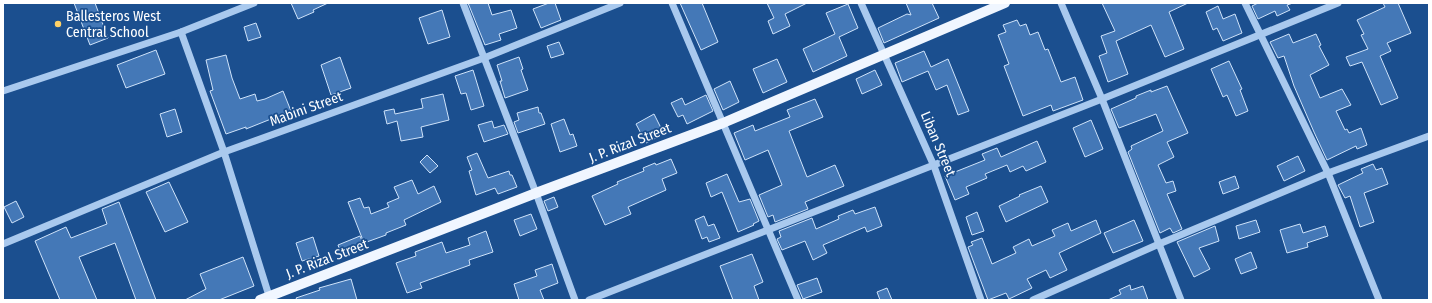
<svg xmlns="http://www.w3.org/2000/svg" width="1432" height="303" viewBox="0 0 1432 303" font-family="'Fira Sans Condensed',sans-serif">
	<rect width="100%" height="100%" fill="#1b4f8f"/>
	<!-- building -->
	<g fill="#4478b7" stroke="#cfe3fa">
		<path d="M 74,3 L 95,3 L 108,38 L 90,45 Z"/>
		<path d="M 291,3 L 328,3 L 313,10 L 314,12 L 298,19 Z"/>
		<path d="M 468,3 L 488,3 L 492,15 L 511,10 L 517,28 L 499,34 L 501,40 L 485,45 Z"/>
		<path d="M 549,3 L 555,3 L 561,20 L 541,28 L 533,9 Z"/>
		<path d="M 680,3 L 702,3 L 718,42 L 701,50 Z"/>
		<path d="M 767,3 L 807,3 L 785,14 L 790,26 L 773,34 L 768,21 L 774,18 Z"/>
		<path d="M 906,3 L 932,3 L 939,18 L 884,43 L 878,28 L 907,14 L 911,15 Z"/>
		<path d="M 1102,3 L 1188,3 L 1169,12 L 1184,49 L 1165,57 L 1151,25 L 1116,41 L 1128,74 L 1108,82 L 1099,56 L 1107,53 L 1101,36 L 1115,31 Z"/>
		<path d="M 1258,3 L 1293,3 L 1287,5 L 1290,10 L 1277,16 L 1275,11 L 1258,19 L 1252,6 Z"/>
		<path d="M 1383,3 L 1398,3 L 1411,33 L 1387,43 L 1391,51 L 1380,56 L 1398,98 L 1381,105 L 1362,62 L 1350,66 L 1346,57 L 1368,49 L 1361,35 L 1364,34 L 1357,20 L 1385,7 Z"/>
		<path d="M 848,4 L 858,28 L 839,37 L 847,56 L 813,72 L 803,49 L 835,34 L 826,13 Z"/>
		<path d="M 1218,6 L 1223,19 L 1235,14 L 1242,33 L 1223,41 L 1217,28 L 1213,30 L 1206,12 Z"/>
		<path d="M 442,10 L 450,37 L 428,44 L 419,18 Z"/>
		<path d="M 1017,20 L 1020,26 L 1026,24 L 1030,35 L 1038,32 L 1045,50 L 1048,49 L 1061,82 L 1075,77 L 1083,100 L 1053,111 L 1051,105 L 1023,116 L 1004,66 L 1009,64 L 998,35 L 1006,32 L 1003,25 Z"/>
		<path d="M 256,23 L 261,37 L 248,41 L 244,27 Z"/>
		<path d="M 1289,34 L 1293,43 L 1316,34 L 1321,45 L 1319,46 L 1329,65 L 1310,75 L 1320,98 L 1342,89 L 1351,105 L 1336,111 L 1345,130 L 1347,129 L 1349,133 L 1361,128 L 1367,145 L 1357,149 L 1356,146 L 1327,160 L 1314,132 L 1294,86 L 1284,56 L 1278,58 L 1270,42 Z"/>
		<path d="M 559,42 L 564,54 L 551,58 L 547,46 Z"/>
		<path d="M 156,50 L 165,74 L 126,88 L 117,65 Z"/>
		<path d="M 924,51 L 931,67 L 948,59 L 969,111 L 958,115 L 947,85 L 936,90 L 928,71 L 902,82 L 895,63 Z"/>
		<path d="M 226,55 L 232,78 L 240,99 L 255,94 L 257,101 L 265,99 L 283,91 L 291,111 L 246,129 L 246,127 L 226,134 L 210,91 L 213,90 L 206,60 Z"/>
		<path d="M 340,57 L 351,88 L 331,95 L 321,65 Z"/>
		<path d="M 519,57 L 523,69 L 521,70 L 528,90 L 505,98 L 500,81 L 502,81 L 497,65 Z"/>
		<path d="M 777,59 L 787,82 L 763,93 L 753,69 Z"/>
		<path d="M 1229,61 L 1242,89 L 1240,90 L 1248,111 L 1236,116 L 1227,95 L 1223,97 L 1211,69 Z"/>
		<path d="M 473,70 L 484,106 L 471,110 L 466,93 L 461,94 L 455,76 Z"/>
		<path d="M 875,70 L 882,85 L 862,94 L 856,79 Z"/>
		<path d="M 730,81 L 739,102 L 723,110 L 714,89 Z"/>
		<path d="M 1167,86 L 1188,133 L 1167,142 L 1174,157 L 1158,165 L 1166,183 L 1173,181 L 1176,191 L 1167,194 L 1182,229 L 1173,233 L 1170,228 L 1160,233 L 1128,152 L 1132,149 L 1131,146 L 1163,131 L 1156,114 L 1119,128 L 1111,109 L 1136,98 L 1136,96 L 1151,90 L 1151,92 Z"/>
		<path d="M 443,94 L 449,120 L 421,127 L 423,137 L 401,141 L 397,121 L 387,124 L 384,111 L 394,109 L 395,114 L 423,108 L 421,99 Z"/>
		<path d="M 706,95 L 713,111 L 687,124 L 683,115 L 678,117 L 671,103 L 682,98 L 685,105 Z"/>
		<path d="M 815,99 L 823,117 L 789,131 L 807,177 L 835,165 L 844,186 L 805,202 L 808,209 L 775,222 L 773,215 L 768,217 L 759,195 L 782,185 L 768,150 L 745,160 L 734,133 L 753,125 L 755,131 L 790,117 L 787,110 Z"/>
		<path d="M 538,107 L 539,113 L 541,113 L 545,124 L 518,133 L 514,122 L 519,120 L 517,113 Z"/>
		<path d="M 175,109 L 182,132 L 167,137 L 160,114 Z"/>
		<path d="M 654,114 L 664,134 L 646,143 L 636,124 Z"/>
		<path d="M 564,119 L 570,135 L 573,134 L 577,146 L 560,152 L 551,124 Z"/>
		<path d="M 1091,120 L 1103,149 L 1085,157 L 1073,128 Z"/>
		<path d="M 492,121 L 494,128 L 504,125 L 508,134 L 484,142 L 478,125 Z"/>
		<path d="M 1037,141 L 1046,162 L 1026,171 L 1023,166 L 1010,172 L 1007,165 L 985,174 L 987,178 L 966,187 L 969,194 L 955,200 L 945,176 L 985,160 L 982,154 L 997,148 L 1001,157 Z"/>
		<path d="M 477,153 L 488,178 L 509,171 L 510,175 L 512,175 L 517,187 L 498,194 L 495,188 L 476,195 L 469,171 L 472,170 L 467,157 Z"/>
		<path d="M 427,155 L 438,166 L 430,173 L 420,162 Z"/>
		<path d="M 1298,156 L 1305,171 L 1284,181 L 1277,166 Z"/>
		<path d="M 671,159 L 677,173 L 662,179 L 666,190 L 628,207 L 631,214 L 605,225 L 592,196 L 618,184 L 617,182 L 644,171 L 643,168 L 655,163 L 656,165 Z"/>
		<path d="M 1373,164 L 1376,170 L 1382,168 L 1388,184 L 1364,193 L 1374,222 L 1360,227 L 1350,196 L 1345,198 L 1338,185 L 1363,173 L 1361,169 Z"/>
		<path d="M 727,174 L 739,202 L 750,199 L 759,221 L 753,224 L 754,225 L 738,232 L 722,192 L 711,197 L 706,183 Z"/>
		<path d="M 1235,176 L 1239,188 L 1223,194 L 1219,182 Z"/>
		<path d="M 412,180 L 418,194 L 434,186 L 441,202 L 404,220 L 406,225 L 386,233 L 386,235 L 364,243 L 348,202 L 360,198 L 364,208 L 369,207 L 371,214 L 389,207 L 387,203 L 399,198 L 394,187 Z"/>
		<path d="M 169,182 L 188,222 L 165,232 L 146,192 Z"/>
		<path d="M 1041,186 L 1048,202 L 1006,222 L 999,206 L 1020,196 L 1019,195 Z"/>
		<path d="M 554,197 L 558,207 L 548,211 L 544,201 Z"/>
		<path d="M 16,201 L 24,217 L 12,223 L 4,207 Z"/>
		<path d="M 119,202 L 156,300 L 136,300 L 115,243 L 79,257 L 97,300 L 60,300 L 35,241 L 66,227 L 71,238 L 107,224 L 102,209 Z"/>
		<path d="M 875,207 L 882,226 L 867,232 L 865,227 L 823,245 L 827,253 L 813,260 L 805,241 L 782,250 L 777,239 L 781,237 L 779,231 L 812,218 L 816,229 L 839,219 L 838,216 L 853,210 L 855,214 Z"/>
		<path d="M 977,212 L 984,231 L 972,235 L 966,217 Z"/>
		<path d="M 531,214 L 537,229 L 520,236 L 514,220 Z"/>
		<path d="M 704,216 L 708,226 L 714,224 L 720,238 L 709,242 L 707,237 L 702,239 L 695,220 Z"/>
		<path d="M 1096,220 L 1101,233 L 1059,253 L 1067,270 L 1050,278 L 1046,270 L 1027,279 L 1032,288 L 1009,299 L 1006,293 L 988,300 L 968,247 L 973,245 L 971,242 L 982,238 L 992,264 L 1016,253 L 1013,247 L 1029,239 L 1032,246 L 1055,236 L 1052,230 L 1068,223 L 1071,231 Z"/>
		<path d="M 1134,220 L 1143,241 L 1113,253 L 1104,233 Z"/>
		<path d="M 1256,220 L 1260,232 L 1239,239 L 1236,226 Z"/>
		<path d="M 1300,224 L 1303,233 L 1325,226 L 1328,236 L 1307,243 L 1308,247 L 1287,253 L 1280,230 Z"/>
		<path d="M 1215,226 L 1219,241 L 1199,248 L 1210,269 L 1194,277 L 1177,242 Z"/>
		<path d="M 486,231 L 493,252 L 469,260 L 470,265 L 420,283 L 422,288 L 407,293 L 396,263 L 416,256 L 415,252 L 442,242 L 446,253 L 470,245 L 468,238 Z"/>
		<path d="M 360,236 L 365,248 L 342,257 L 338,245 Z"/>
		<path d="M 313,237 L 319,256 L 302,261 L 296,243 Z"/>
		<path d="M 1251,252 L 1257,268 L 1241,274 L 1235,259 Z"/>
		<path d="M 752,254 L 763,282 L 754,286 L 759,300 L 733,300 L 720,266 Z"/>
		<path d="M 243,257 L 254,286 L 219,300 L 185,300 L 206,289 L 200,274 Z"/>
		<path d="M 552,264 L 558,283 L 540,290 L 544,300 L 519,300 L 514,284 L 537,276 L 535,270 Z"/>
		<path d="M 817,278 L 822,292 L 803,299 L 797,285 Z"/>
		<path d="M 351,279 L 357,300 L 297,300 L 296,298 L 320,290 L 319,288 Z"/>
		<path d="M 1130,285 L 1131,290 L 1143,286 L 1148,300 L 1108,300 L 1121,294 L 1119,290 Z"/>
		<path d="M 887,288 L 892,300 L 880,300 L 877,292 Z"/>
	</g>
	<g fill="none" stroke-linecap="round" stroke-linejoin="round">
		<!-- minor -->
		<g stroke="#a9c9ee" stroke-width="7">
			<path d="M 463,3 L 536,193 L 575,300"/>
			<path d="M 672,3 L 798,300"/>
			<path d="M 861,3 L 934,166 L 981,300"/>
			<path d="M 1061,3 L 1102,99 L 1181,300"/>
			<path d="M 1245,3 L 1328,173 L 1379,300"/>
			<path d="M 181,32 L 224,152 L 270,299"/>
			<path d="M 3,91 L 181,32 L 254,3"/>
			<path d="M 3,244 L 224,152 L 484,58 L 620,3"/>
			<path d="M 589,300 L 1102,99 L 1338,3"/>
			<path d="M 1033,300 L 1159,244 L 1328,173 L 1429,136"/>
		</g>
		<!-- major -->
		<path stroke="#f0f6ff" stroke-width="10" d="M 260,300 L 536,193 L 723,123 L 1005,3"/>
	</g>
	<!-- markers -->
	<circle fill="#ffd166" stroke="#1b4f8f" stroke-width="1.5" cx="58" cy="24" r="4"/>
	<g text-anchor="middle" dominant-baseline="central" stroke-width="3.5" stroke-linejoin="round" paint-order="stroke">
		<!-- poi labels -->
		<g font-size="14" fill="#fff" stroke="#1b4f8f" text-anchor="start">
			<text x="66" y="16">Ballesteros West<tspan x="66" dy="16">Central School</tspan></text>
		</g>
		<!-- street labels -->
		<g font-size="14" fill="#fff" stroke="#1b4f8f">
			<text transform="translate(306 109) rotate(-20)">Mabini Street</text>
			<text transform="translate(630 143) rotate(-21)">J. P. Rizal Street</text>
			<text transform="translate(938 144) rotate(67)">Liban Street</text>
			<text transform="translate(327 259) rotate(-21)">J. P. Rizal Street</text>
		</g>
	</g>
	<!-- border -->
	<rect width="1432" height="303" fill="none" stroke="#ffffff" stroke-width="8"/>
</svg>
